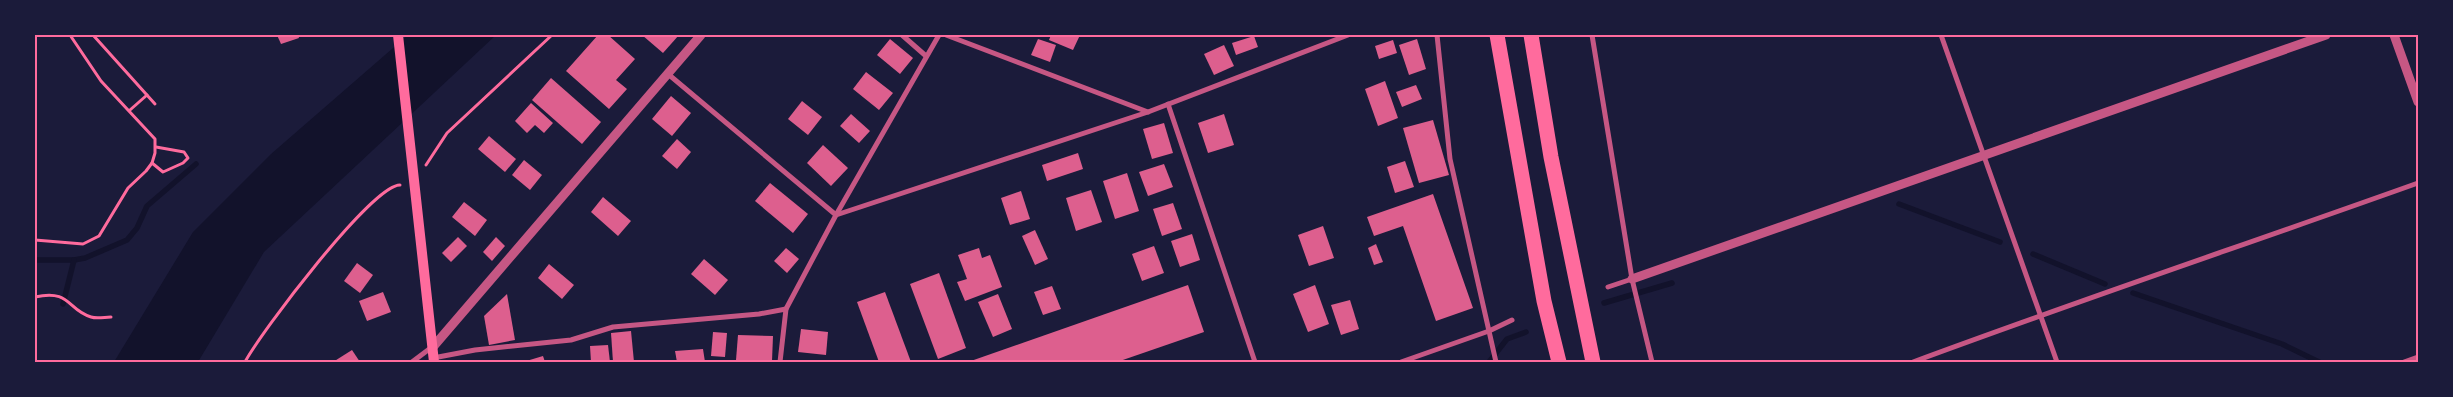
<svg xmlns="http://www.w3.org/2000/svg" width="2453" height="397" viewBox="0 0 2453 397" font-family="Literata,serif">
	<rect width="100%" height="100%" fill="#1b1b3a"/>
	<!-- water -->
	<path fill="#12122b" d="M 408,35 L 496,35 L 264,252 L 198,362 L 114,362 L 193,232 L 271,154 Z"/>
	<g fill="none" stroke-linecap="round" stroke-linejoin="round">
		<!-- stream -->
		<g stroke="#12122b" stroke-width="5.5">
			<path d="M 1899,204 L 2000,242"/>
			<path d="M 2033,254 L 2105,284"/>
			<path d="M 35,260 L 74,260 L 85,258 L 127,240 L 137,228 L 147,206 L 196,164"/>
			<path d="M 2133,293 L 2282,344 L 2319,362"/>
			<path d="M 1604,303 L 1672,283"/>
			<path d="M 63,304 L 74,260"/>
			<path d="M 1489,362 L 1507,339 L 1526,332"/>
		</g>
	</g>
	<!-- building -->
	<g fill="#dd5f8e">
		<path d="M 277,35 L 298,35 L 299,38 L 281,44 Z"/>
		<path d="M 598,35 L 608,35 L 635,59 L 616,80 L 627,89 L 609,109 L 566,71 Z"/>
		<path d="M 642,35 L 679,35 L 663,53 Z"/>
		<path d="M 1051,35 L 1080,35 L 1073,50 L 1049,40 Z"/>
		<path d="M 1254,36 L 1258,47 L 1236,55 L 1232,43 Z"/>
		<path d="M 890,39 L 913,58 L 900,74 L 877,55 Z"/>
		<path d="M 1038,39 L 1056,45 L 1050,62 L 1031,55 Z"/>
		<path d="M 1417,39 L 1426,69 L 1409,75 L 1399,45 Z"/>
		<path d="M 1393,40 L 1397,53 L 1379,59 L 1375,46 Z"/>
		<path d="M 1224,45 L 1234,66 L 1214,75 L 1204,54 Z"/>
		<path d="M 866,72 L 893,93 L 879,110 L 853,89 Z"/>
		<path d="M 551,78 L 601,122 L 582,144 L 532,100 Z"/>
		<path d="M 1385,81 L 1398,118 L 1378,126 L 1365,89 Z"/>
		<path d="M 1416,85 L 1422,99 L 1402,107 L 1396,92 Z"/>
		<path d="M 671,96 L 691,113 L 672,136 L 652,119 Z"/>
		<path d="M 802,101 L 822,117 L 808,135 L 788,119 Z"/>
		<path d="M 531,103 L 553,123 L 544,133 L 535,125 L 527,133 L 515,121 Z"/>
		<path d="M 851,114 L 870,131 L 859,143 L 840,126 Z"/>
		<path d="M 1224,114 L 1234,145 L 1208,153 L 1198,123 Z"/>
		<path d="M 1433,120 L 1449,175 L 1419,183 L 1403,128 Z"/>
		<path d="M 1164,123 L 1173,153 L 1152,159 L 1143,129 Z"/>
		<path d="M 489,136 L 516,159 L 505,172 L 478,149 Z"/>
		<path d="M 677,139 L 691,152 L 677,169 L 662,156 Z"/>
		<path d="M 823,145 L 848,168 L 831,186 L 807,163 Z"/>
		<path d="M 1078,153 L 1083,169 L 1047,181 L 1042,165 Z"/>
		<path d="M 524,160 L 542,175 L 530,190 L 512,175 Z"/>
		<path d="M 1405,161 L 1414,187 L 1395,193 L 1387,167 Z"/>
		<path d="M 1164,164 L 1173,187 L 1148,196 L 1139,172 Z"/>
		<path d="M 1127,173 L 1139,211 L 1115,219 L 1103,181 Z"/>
		<path d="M 770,183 L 808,214 L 793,233 L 755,201 Z"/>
		<path d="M 1091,190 L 1102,222 L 1076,231 L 1066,198 Z"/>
		<path d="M 1021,191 L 1030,219 L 1010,225 L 1001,198 Z"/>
		<path d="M 1433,194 L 1473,308 L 1436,321 L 1403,226 L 1374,236 L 1367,217 Z"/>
		<path d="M 603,197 L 631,221 L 618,236 L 591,212 Z"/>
		<path d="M 464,202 L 487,220 L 475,236 L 452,217 Z"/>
		<path d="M 1173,203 L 1182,229 L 1162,236 L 1153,209 Z"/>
		<path d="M 1323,226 L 1334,258 L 1309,266 L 1298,235 Z"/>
		<path d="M 1035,230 L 1048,259 L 1035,265 L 1022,236 Z"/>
		<path d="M 1192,234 L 1200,260 L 1180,267 L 1171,241 Z"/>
		<path d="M 458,237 L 467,246 L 451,262 L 442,253 Z"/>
		<path d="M 496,237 L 505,246 L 492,261 L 483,252 Z"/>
		<path d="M 1376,244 L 1383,262 L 1374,265 L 1368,248 Z"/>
		<path d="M 1154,246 L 1164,273 L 1142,281 L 1132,254 Z"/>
		<path d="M 786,248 L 799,259 L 787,273 L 774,261 Z"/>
		<path d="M 979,248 L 982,258 L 990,255 L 1002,287 L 965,301 L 957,282 L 967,279 L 958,255 Z"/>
		<path d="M 704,259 L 728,280 L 715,295 L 691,274 Z"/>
		<path d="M 357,263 L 373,275 L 360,293 L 344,281 Z"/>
		<path d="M 549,264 L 574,285 L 562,299 L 538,278 Z"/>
		<path d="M 939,273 L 966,348 L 938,359 L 910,284 Z"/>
		<path d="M 1188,285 L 1204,332 L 1117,362 L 968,362 Z"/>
		<path d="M 1315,285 L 1329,324 L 1308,332 L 1293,294 Z"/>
		<path d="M 1052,286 L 1061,309 L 1043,315 L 1034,292 Z"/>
		<path d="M 383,292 L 391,312 L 367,321 L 359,301 Z"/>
		<path d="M 885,292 L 911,362 L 879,362 L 857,302 Z"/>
		<path d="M 507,294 L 515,340 L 489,345 L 484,316 Z"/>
		<path d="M 998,294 L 1012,329 L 993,337 L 978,302 Z"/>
		<path d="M 1350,300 L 1359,329 L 1341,335 L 1331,305 Z"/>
		<path d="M 801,329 L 828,332 L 826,355 L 798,352 Z"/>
		<path d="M 631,331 L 634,362 L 613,362 L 611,333 Z"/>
		<path d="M 713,332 L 727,333 L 725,357 L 711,356 Z"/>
		<path d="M 738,335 L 773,336 L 772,361 L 736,360 Z"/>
		<path d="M 608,345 L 610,362 L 591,362 L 590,346 Z"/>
		<path d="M 703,349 L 705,362 L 677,362 L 675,351 Z"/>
		<path d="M 352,350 L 360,362 L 333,362 Z"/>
		<path d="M 543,356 L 545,362 L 523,362 Z"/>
	</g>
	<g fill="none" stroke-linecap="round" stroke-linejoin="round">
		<!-- path -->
		<g stroke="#ff6b9d" stroke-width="3">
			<path d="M 93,35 L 155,104"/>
			<path d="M 130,110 L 147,95"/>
			<path d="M 152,163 L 163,172 L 183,163 L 188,158 L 184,152 L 156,147"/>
			<path d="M 426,165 L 447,133 L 552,35"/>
			<path d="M 35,240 L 83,244 L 99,236 L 128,188 L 146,171 L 152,163 L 155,153 L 155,139 L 101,81 L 70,35"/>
			<path d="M 35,297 C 71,289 67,310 91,317 C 97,319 105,317 111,317"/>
			<path d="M 245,362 C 261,332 372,185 400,185"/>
		</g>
		<!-- minor -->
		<g stroke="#c65784" stroke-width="5">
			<path d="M 902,35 L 926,56"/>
			<path d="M 946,35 L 1148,112"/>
			<path d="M 1437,35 L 1450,159 L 1496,362"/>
			<path d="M 1592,35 L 1632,279 L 1652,362"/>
			<path d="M 1941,35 L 2057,362"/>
			<path d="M 668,74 L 836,215 L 1148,112 L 1348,35"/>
			<path d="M 1168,104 L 1255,362"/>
			<path d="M 1608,287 L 1632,279"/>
			<path d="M 433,358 L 475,350 L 571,340 L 613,327 L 759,314 L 786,309"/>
			<path d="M 412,362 L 432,347"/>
			<path d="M 780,362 L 786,309 L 836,215 L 939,35"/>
			<path d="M 1401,362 L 1489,331 L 1512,320"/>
			<path d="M 1913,362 C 2080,300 2250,243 2418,183"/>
			<path d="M 2404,362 L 2418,357"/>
		</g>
		<!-- tertiary -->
		<g stroke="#c65784" stroke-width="9">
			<path d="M 2394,35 L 2418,102"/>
			<path d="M 1632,279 L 2326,35"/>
			<path d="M 433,347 L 701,35"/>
		</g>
		<!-- secondary -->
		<path stroke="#ff6b9d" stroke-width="10" d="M 398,35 L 434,362"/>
		<!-- motorway -->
		<g stroke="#ff6b9d" stroke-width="15">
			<path d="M 1497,35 L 1544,301 L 1559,362"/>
			<path d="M 1531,35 L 1551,157 L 1593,362"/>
		</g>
	</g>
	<!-- border -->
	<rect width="2453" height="397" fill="none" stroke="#1b1b3a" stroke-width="72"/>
	<rect x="36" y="36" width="2381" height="325" fill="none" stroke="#ff6b9d" stroke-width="2"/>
</svg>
